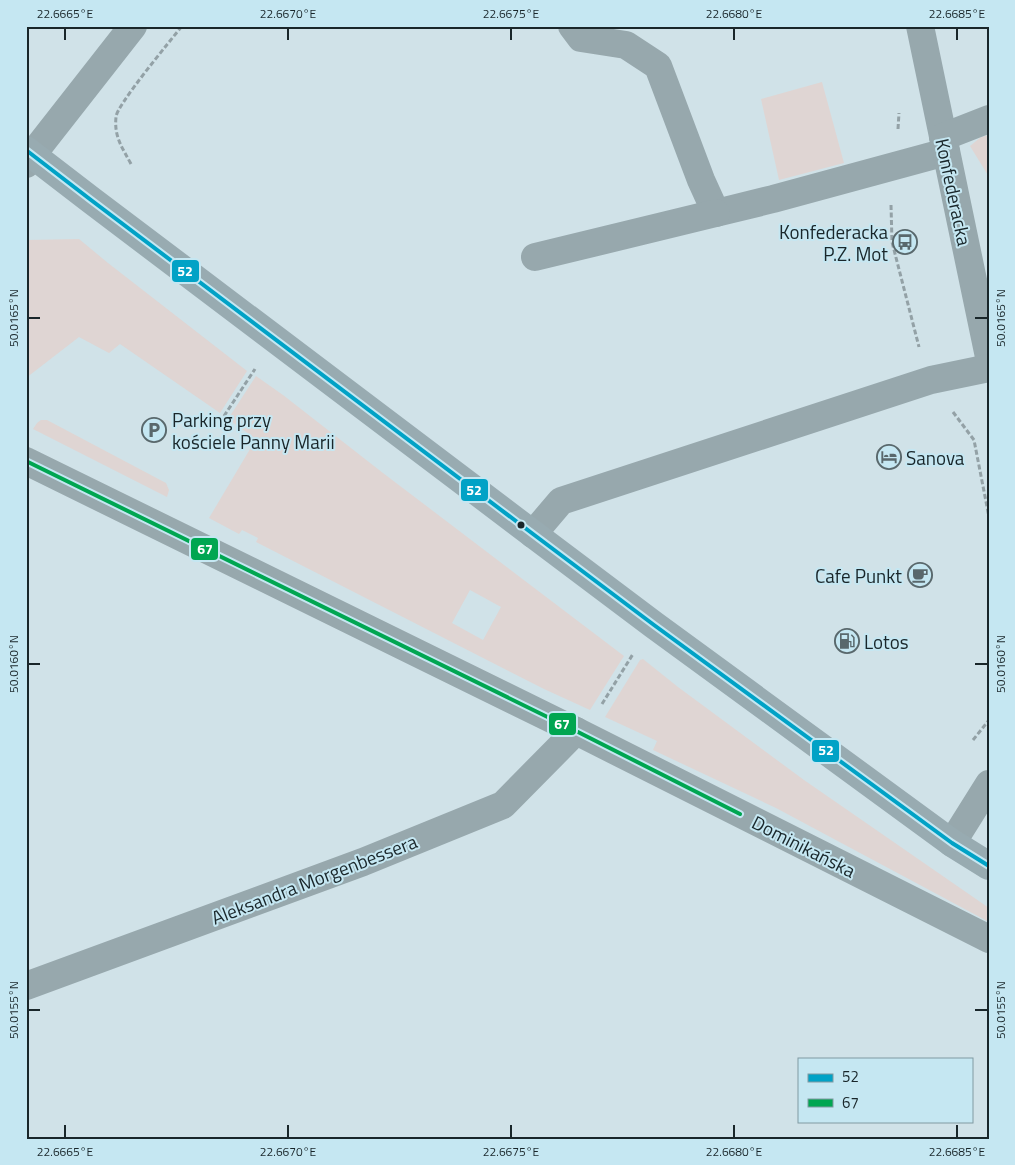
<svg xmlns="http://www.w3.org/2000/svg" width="1015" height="1165" viewBox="0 0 1015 1165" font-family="'Titillium Web',sans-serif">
	<rect width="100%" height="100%" fill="#d0e2e8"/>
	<!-- green -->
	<g fill="#dfd5d3" fill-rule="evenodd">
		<path d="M 822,82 L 844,163 L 779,180 L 761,99 Z"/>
		<path d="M 989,135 L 989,177 L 970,146 L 981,137 Z"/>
		<path d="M 79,239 L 108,263 L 247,371 L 220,413 L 120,344 L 109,353 L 79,337 L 26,378 L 26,240 Z"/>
		<path d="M 256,376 L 283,395 L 383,473 L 624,656 L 590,710 L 544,689 L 256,542 L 258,538 L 242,530 L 239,534 L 209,518 L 256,439 L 228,419 ZM 470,590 L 501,607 L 483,640 L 452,623 Z"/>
		<path d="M 41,420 L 47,420 L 166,483 L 169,490 L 167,497 L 33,429 L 37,423 Z"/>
		<path d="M 643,659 L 678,687 L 804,780 L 989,908 L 989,922 L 776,808 L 653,750 L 657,741 L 605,717 L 640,660 Z"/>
	</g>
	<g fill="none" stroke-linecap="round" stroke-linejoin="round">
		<!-- path -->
		<g stroke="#93a1a6" stroke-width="3" stroke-dasharray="5 2.5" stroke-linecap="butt">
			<path d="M 898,129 L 899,113"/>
			<path d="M 131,164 C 122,147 114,137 116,117 C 116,106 171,40 182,26"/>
			<path d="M 891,205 L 892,242 L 919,347"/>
			<path d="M 953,412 L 974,440 L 989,517"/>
			<path d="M 224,416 L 255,369"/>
			<path d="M 602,704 L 633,654"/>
			<path d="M 973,740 L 989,720"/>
		</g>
		<!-- minor -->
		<g stroke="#97a8ad" stroke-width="28">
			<path d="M 572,26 L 581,38 L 626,45 L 658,66 L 701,180 L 716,213 L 773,199 L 946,152"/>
			<path d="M 920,26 L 989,357"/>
			<path d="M 943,137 L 989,119"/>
			<path d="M 26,164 L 32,155 L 133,26"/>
			<path d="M 535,257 L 716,213"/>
			<path d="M 26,461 L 576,731 L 989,939"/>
			<path d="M 533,534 L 561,501 L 931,380 L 989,368"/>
			<path d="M 952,843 L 989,784"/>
			<path d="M 26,986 L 363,862 L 503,805 L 576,731"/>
		</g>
		<!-- major -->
		<path stroke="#98abb1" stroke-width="28" d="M 26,150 L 91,200 L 533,534 L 654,625 L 952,843 L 989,866"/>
		<defs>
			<path id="bus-1" d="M 26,150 L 91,200 L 533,534 L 654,625 L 952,843 L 989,866"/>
			<path id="bus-2" d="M 26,461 L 576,731 L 740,814"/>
		</defs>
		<!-- bus-1 casing -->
		<use href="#bus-1" stroke="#c5e7f2" stroke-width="8"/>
		<!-- bus-2 casing -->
		<use href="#bus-2" stroke="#c5e7f2" stroke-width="8"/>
		<!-- bus-1 -->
		<use href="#bus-1" stroke="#01a2c6" stroke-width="4"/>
		<!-- bus-2 -->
		<use href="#bus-2" stroke="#00a651" stroke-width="4"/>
	</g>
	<!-- ticks -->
	<path fill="none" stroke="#19262a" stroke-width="2" d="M 65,28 L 65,40M 288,28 L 288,40M 511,28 L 511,40M 734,28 L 734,40M 957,28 L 957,40M 28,318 L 40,318M 975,318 L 988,318M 28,664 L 40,664M 975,664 L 988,664M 28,1010 L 40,1010M 975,1010 L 988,1010M 65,1125 L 65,1138M 288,1125 L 288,1138M 511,1125 L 511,1138M 734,1125 L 734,1138M 957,1125 L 957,1138"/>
	<!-- icons -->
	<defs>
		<symbol id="bus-ring" viewBox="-11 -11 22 22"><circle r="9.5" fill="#c5e7f2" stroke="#59686c" stroke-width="1.5"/><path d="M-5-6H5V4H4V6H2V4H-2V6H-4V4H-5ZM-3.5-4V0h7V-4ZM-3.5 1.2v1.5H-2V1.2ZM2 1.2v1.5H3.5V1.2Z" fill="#59686c"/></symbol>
		<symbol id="parking-ring" viewBox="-11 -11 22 22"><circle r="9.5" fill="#c5e7f2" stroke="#59686c" stroke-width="1.5"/><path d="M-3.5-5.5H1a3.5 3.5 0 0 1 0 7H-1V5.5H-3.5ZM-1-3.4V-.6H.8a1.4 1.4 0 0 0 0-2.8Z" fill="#59686c"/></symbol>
		<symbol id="hotel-ring" viewBox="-11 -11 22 22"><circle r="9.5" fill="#c5e7f2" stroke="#59686c" stroke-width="1.5"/><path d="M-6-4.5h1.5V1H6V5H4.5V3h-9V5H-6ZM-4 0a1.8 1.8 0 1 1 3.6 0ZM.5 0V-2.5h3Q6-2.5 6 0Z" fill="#59686c"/></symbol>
		<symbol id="cafe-ring" viewBox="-11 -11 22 22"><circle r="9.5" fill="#c5e7f2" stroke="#59686c" stroke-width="1.5"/><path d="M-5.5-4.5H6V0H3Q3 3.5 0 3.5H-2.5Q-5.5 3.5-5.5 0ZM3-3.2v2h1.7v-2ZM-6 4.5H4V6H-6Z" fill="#59686c"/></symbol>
		<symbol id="fuel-ring" viewBox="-11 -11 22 22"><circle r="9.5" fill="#c5e7f2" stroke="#59686c" stroke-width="1.5"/><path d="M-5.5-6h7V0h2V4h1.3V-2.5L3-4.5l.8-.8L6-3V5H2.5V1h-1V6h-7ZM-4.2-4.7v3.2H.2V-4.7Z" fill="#59686c"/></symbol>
	</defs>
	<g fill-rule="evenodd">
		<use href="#bus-ring" x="891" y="228" width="28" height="28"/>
		<use href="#parking-ring" x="140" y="416" width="28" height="28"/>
		<use href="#hotel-ring" x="875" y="443" width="28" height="28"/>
		<use href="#cafe-ring" x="906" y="561" width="28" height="28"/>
		<use href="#fuel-ring" x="833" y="627" width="28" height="28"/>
	</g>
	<!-- markers -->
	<circle fill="#19262a" stroke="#c5e7f2" stroke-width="2" cx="521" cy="525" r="4.5"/>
	<g text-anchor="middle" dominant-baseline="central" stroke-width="4" stroke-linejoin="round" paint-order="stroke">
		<!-- street labels -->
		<g font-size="19" fill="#19262a" stroke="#c5e7f2">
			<text transform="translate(954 192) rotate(78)">Konfederacka</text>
			<text transform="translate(804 846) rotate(27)">Dominikańska</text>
			<text transform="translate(314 879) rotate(-21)">Aleksandra Morgenbessera</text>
		</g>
		<!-- poi labels -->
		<g font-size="19" fill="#19262a" stroke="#c5e7f2" text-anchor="start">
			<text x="888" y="231" text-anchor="end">Konfederacka<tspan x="888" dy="22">P.Z. Mot</tspan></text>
			<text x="172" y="419">Parking przy<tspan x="172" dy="22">kościele Panny Marii</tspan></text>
			<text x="906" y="457">Sanova</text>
			<text x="902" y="575" text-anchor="end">Cafe Punkt</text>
			<text x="864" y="641">Lotos</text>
		</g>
	</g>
	<g stroke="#c5e7f2" stroke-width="2">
		<rect x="171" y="259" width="29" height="24" rx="5" fill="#01a2c6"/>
		<rect x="460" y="478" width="29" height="24" rx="5" fill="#01a2c6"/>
		<rect x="190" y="537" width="29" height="24" rx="5" fill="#00a651"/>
		<rect x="548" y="712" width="29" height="24" rx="5" fill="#00a651"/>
		<rect x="811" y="739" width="29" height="24" rx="5" fill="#01a2c6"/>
	</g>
	<g font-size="14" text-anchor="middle" font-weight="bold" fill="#fff">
		<text x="185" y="276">52</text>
		<text x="474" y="495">52</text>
		<text x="205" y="554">67</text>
		<text x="562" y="729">67</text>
		<text x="826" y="755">52</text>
	</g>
	<!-- border -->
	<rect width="1015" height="1165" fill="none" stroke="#c5e7f2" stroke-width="55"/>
	<!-- legend -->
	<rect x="798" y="1058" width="175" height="65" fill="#c5e7f2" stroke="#809aa2"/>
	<rect x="808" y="1074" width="25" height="8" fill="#01a2c6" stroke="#809aa2"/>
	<text x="842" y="1082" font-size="15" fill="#19262a">52</text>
	<rect x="808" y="1099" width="25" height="8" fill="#00a651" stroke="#809aa2"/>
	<text x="842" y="1108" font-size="15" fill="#19262a">67</text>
	<rect x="28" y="28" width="960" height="1110" fill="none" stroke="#19262a" stroke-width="2"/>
	<g font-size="12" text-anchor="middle" fill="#19262a">
		<text x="65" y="18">22.6665°E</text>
		<text x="288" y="18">22.6670°E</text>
		<text x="511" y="18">22.6675°E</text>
		<text x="734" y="18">22.6680°E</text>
		<text x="957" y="18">22.6685°E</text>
		<text transform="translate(14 318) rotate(-90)" y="4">50.0165°N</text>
		<text transform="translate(1001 318) rotate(-90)" y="4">50.0165°N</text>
		<text transform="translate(14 664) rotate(-90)" y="4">50.0160°N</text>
		<text transform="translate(1001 664) rotate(-90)" y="4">50.0160°N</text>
		<text transform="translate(14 1010) rotate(-90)" y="4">50.0155°N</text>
		<text transform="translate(1001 1010) rotate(-90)" y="4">50.0155°N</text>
		<text x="65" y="1156">22.6665°E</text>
		<text x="288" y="1156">22.6670°E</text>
		<text x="511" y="1156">22.6675°E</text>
		<text x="734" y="1156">22.6680°E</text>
		<text x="957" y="1156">22.6685°E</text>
	</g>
</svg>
